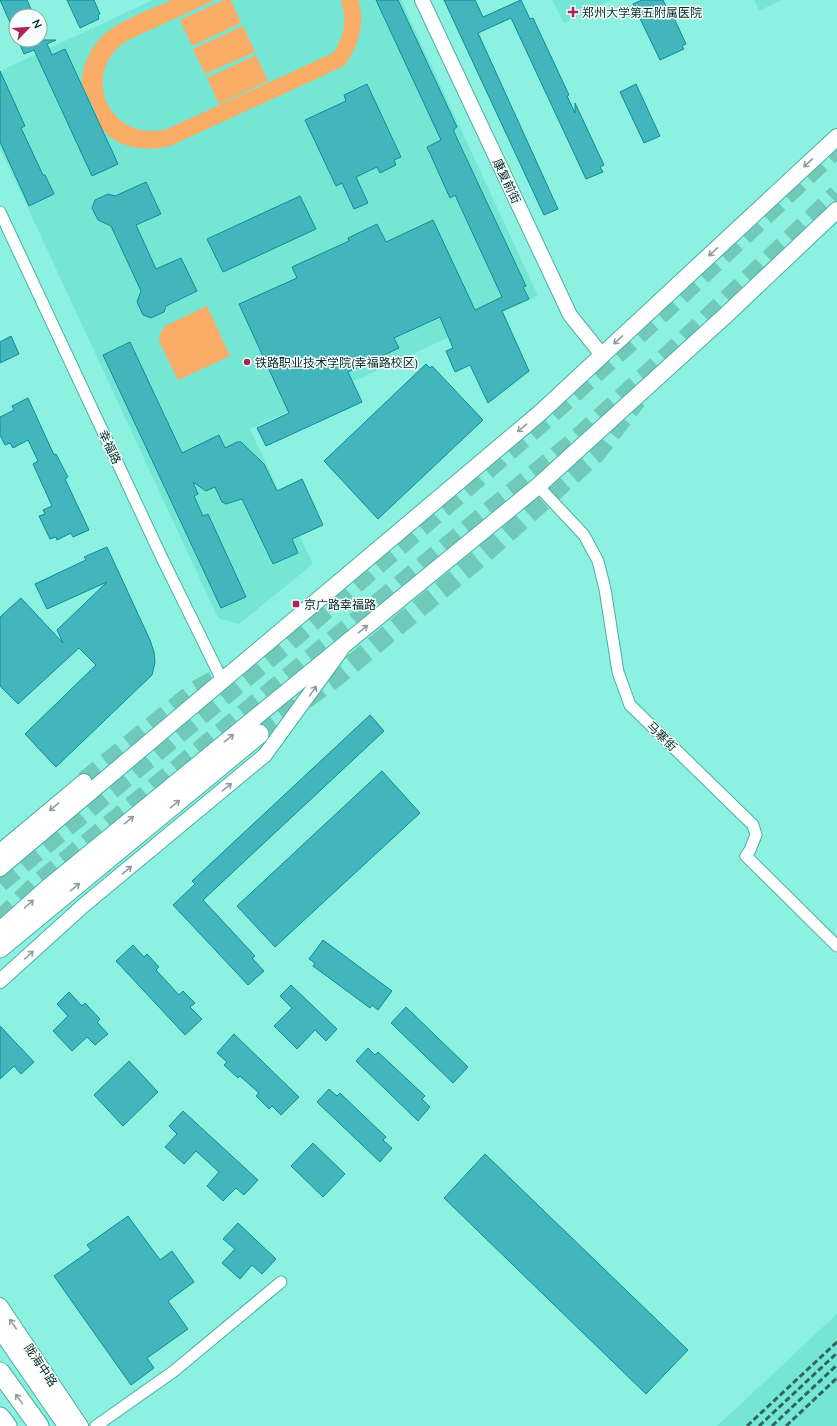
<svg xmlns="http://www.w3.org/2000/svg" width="837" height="1426" viewBox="0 0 837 1426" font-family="Mulish,'Noto Sans SC',sans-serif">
	<rect width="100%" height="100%" fill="#8cf1e0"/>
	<!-- built -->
	<g fill="#76e6d4">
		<path d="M 153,0 L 401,0 L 538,296 L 250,429 L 313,564 L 239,624 L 218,618 L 0,148 L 0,71 Z"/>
		<path d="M 552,0 L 611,0 L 564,23 Z"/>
		<path d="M 754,0 L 781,0 L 759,11 Z"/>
		<path d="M 837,1314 L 837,1426 L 717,1426 Z"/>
	</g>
	<!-- green -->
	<g fill="#faad67">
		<path d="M 172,0 L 215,0 L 126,41 C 78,75 110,144 167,129 L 333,53 C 345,36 347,19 341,0 L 358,0 C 366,24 358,47 344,66 L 170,146 C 149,151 121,150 105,132 C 99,126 96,113 92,105 C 89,98 84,90 82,83 C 81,70 90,50 98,41 C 113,22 150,10 172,0 Z"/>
		<path d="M 224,0 L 231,0 L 241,23 L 192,46 L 180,20 Z"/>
		<path d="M 243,26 L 255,52 L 205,74 L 193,49 Z"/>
		<path d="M 256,55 L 268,81 L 219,104 L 207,78 Z"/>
		<path d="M 207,306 L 230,356 L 178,380 L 159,341 L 160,334 L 165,326 Z"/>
	</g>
	<!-- building -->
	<g fill="#42b5bd" stroke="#0c8e96">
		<path d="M 0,0 L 27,0 L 34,16 L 16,16 L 16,36 Z"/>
		<path d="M 67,0 L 94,0 L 100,14 L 98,15 L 99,19 L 80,28 Z"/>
		<path d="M 376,0 L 398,0 L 457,127 L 454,129 L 454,132 L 526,286 L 523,287 L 529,299 L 502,311 L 529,371 L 488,403 L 470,365 L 455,372 L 446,351 L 453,348 L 440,317 L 394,338 L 399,348 L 348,372 L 362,402 L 266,446 L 257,428 L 289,413 L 239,304 L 297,278 L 292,267 L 349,241 L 348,238 L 377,224 L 386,242 L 433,220 L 475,310 L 502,297 L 455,195 L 450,198 L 427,147 L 441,140 Z"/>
		<path d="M 444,0 L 475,0 L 483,17 L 521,0 L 530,19 L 533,18 L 569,95 L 567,96 L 575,113 L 575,103 L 604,165 L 600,167 L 603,172 L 586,179 L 511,18 L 478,33 L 558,209 L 544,215 Z"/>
		<path d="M 642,0 L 663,0 L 671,17 L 673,16 L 686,44 L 682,46 L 684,49 L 660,60 L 633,4 Z"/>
		<path d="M 18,40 L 56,40 L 47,44 L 52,55 L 65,49 L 118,164 L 92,176 L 34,50 L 24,54 Z"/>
		<path d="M 0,71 L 25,126 L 21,128 L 43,175 L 45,175 L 54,194 L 29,206 L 0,142 Z"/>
		<path d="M 367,84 L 401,157 L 394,160 L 396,165 L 380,173 L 377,167 L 356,177 L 368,203 L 354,209 L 342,183 L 336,186 L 305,120 L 346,101 L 344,95 Z"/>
		<path d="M 636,84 L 660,136 L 644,143 L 620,92 Z"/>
		<path d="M 146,182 L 161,214 L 136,225 L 156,269 L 181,258 L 197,291 L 166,306 L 164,312 L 151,318 L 143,315 L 137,302 L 141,291 L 111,226 L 98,220 L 92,208 L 95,200 L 108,194 L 115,196 Z"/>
		<path d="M 300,196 L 316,229 L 223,272 L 207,239 Z"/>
		<path d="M 11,336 L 19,354 L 0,363 L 0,342 Z"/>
		<path d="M 130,342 L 182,453 L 219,435 L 225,448 L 237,442 L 241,442 L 264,464 L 277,491 L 302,479 L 323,525 L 292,539 L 298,553 L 273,564 L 242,499 L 226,504 L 222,502 L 215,487 L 206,491 L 193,482 L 198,494 L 194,496 L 203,516 L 208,514 L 246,597 L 221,608 L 103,355 Z"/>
		<path d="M 426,364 L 430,368 L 432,366 L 483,420 L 378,519 L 324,461 Z"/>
		<path d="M 28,398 L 54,455 L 56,454 L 68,477 L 65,479 L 89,530 L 73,537 L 71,533 L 57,540 L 56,537 L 50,539 L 39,516 L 45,514 L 43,510 L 52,506 L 33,464 L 38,461 L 28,440 L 13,448 L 10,443 L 5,445 L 0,435 L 0,417 L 14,410 L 12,406 Z"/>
		<path d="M 107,547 L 150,640 L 154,652 L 155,662 L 152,675 L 56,767 L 25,734 L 96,665 L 79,648 L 18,704 L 0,686 L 0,617 L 21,598 L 63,643 L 57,630 L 107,582 L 47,609 L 35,584 L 86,560 L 84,557 Z"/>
		<path d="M 370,715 L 384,731 L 203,900 L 255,956 L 252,958 L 264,971 L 248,985 L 173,905 L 195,884 L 192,881 Z"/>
		<path d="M 382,771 L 420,813 L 275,947 L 237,906 Z"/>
		<path d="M 323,940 L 392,991 L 378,1010 L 372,1005 L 370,1008 L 313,966 L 315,963 L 309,959 Z"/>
		<path d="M 133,945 L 144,957 L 147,954 L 159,967 L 156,970 L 179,995 L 183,991 L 195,1003 L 190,1007 L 202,1019 L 185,1035 L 116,961 Z"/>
		<path d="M 291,985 L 337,1029 L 326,1041 L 315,1030 L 297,1049 L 274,1026 L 292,1008 L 280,996 Z"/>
		<path d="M 69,992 L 82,1006 L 85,1003 L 100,1019 L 97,1022 L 108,1034 L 95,1045 L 87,1037 L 72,1051 L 53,1031 L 68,1016 L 57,1004 Z"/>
		<path d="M 406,1007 L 468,1067 L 453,1083 L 391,1023 Z"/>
		<path d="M 0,1026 L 34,1062 L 21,1074 L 14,1066 L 0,1079 Z"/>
		<path d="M 234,1034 L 299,1097 L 281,1115 L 272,1106 L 269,1109 L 256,1096 L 259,1093 L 240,1076 L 238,1078 L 224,1065 L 227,1062 L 217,1053 Z"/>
		<path d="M 368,1048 L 375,1055 L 378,1052 L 425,1096 L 422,1099 L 430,1107 L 418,1121 L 356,1061 Z"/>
		<path d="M 129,1061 L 158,1092 L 123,1126 L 94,1095 Z"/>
		<path d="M 329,1089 L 337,1096 L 340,1093 L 386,1137 L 383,1140 L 392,1148 L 380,1162 L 317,1102 Z"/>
		<path d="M 183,1111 L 258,1180 L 244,1195 L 236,1188 L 223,1201 L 207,1186 L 219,1172 L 196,1151 L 184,1164 L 165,1147 L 177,1134 L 169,1126 Z"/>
		<path d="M 313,1143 L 345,1174 L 323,1197 L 291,1166 Z"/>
		<path d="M 485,1154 L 688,1350 L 646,1394 L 444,1198 Z"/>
		<path d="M 128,1216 L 160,1260 L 172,1251 L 194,1282 L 168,1301 L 188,1329 L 147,1358 L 154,1368 L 131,1385 L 54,1276 L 91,1250 L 87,1245 Z"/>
		<path d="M 238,1223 L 276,1259 L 262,1274 L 252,1265 L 240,1279 L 222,1263 L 235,1249 L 223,1239 Z"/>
	</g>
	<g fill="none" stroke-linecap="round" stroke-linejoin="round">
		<!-- trunk-tunnel -->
		<g stroke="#71c9ba" stroke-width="19" stroke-dasharray="19 10" stroke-linecap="butt">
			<path d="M 259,734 L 339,675 L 483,555 L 596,454 L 637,400"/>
			<path d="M 84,781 L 196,690 L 227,673"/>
			<path d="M 0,883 L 295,637 L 546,419 L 657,318 L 837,148"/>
			<path d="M 0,920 L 37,884 L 573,442 L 682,342 L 837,194"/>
		</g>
		<defs>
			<g id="minor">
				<path d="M 0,212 L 162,558 L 222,680"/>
				<path d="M 538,486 L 584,535 L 598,561 L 605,589 L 618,672 L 630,705 L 753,825 L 756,835 L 750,850 L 746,856 L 837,946"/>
				<path d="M 96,1426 L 174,1371 L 281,1282"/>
			</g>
			<g id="tertiary">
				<path d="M 422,0 L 570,315 L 602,355"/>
				<path d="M 0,851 L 84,781"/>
				<path d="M 0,981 L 84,905 L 265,755 L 342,649"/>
				<path d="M 0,1305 L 81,1426"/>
			</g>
			<g id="secondary">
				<path d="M 0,868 L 540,413 L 837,137"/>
				<path d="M 0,930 L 47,888 L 538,486 L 726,315 L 837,210"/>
			</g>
			<g id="trunk">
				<path d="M 0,948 L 259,734"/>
				<path d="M 0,1327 L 68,1426"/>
				<path d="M 0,1372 L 39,1426"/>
				<path d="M 0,1417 L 7,1426"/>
			</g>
		</defs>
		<!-- minor casing -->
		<use href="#minor" stroke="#49b1a1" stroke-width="13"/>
		<!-- tertiary casing -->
		<use href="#tertiary" stroke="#49b1a1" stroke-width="16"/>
		<!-- secondary casing -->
		<use href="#secondary" stroke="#49b1a1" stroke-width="18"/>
		<!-- trunk casing -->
		<use href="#trunk" stroke="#49b1a1" stroke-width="21"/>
		<!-- minor -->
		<use href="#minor" stroke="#fff" stroke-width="11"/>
		<!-- tertiary -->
		<use href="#tertiary" stroke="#fff" stroke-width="14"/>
		<!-- secondary -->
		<use href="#secondary" stroke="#fff" stroke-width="16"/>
		<!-- trunk -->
		<use href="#trunk" stroke="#fff" stroke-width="19"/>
		<!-- rail -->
		<g stroke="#30665e" stroke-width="3" stroke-dasharray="6 3" stroke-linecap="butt">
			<path d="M 747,1426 L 837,1342"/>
			<path d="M 759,1426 L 837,1353"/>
			<path d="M 772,1426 L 837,1365"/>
			<path d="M 786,1426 L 837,1378"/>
		</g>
	</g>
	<!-- one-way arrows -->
	<defs><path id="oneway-shaft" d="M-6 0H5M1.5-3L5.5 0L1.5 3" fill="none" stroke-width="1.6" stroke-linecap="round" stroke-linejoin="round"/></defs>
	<g stroke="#8f9e9c">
		<use href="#oneway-shaft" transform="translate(808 163) rotate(137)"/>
		<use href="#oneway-shaft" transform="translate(713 252) rotate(137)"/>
		<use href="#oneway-shaft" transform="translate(618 340) rotate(137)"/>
		<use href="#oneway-shaft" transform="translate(522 428) rotate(140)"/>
		<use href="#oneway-shaft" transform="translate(363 629) rotate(-39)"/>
		<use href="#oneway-shaft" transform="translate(313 691) rotate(-54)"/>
		<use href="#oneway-shaft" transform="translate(229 738) rotate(-39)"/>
		<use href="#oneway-shaft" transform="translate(227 787) rotate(-40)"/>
		<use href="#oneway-shaft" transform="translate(175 804) rotate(-40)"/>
		<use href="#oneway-shaft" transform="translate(54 807) rotate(140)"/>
		<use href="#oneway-shaft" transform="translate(129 820) rotate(-39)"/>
		<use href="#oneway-shaft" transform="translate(127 870) rotate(-40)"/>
		<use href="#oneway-shaft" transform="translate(75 887) rotate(-39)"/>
		<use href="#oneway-shaft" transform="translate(29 904) rotate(-42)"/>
		<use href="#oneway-shaft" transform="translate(29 955) rotate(-42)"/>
		<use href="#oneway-shaft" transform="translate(13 1324) rotate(-124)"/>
		<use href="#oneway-shaft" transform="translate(19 1399) rotate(-125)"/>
	</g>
	<!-- markers -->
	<g fill="#af225d" stroke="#f5fefc" stroke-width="1.5">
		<path d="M571 6h4v4h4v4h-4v4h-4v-4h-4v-4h4z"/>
		<circle cx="247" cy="362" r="4"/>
		<rect x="292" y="600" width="8" height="8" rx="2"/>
	</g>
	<g text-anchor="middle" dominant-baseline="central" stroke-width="3" stroke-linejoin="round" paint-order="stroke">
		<!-- poi labels -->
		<g font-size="12" fill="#072824" stroke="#f5fefc" text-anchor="start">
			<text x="582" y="12">郑州大学第五附属医院</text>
			<text x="255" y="362">铁路职业技术学院(幸福路校区)</text>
			<text x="304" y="604">京广路幸福路</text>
		</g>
		<!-- street labels -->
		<g font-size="12" fill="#072824" stroke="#f5fefc">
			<text transform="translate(507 181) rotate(65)">康复前街</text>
			<text transform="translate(110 447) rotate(65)">幸福路</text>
			<text transform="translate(662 736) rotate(44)">马寨街</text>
			<text transform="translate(41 1365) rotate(56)">陇海中路</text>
		</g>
	</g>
	<!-- north arrow -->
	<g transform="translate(28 28) rotate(65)"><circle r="19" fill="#f5fefc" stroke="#96a8a6"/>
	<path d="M0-3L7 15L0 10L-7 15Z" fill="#af225d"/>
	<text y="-6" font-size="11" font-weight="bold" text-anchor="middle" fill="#072824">N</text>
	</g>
</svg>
